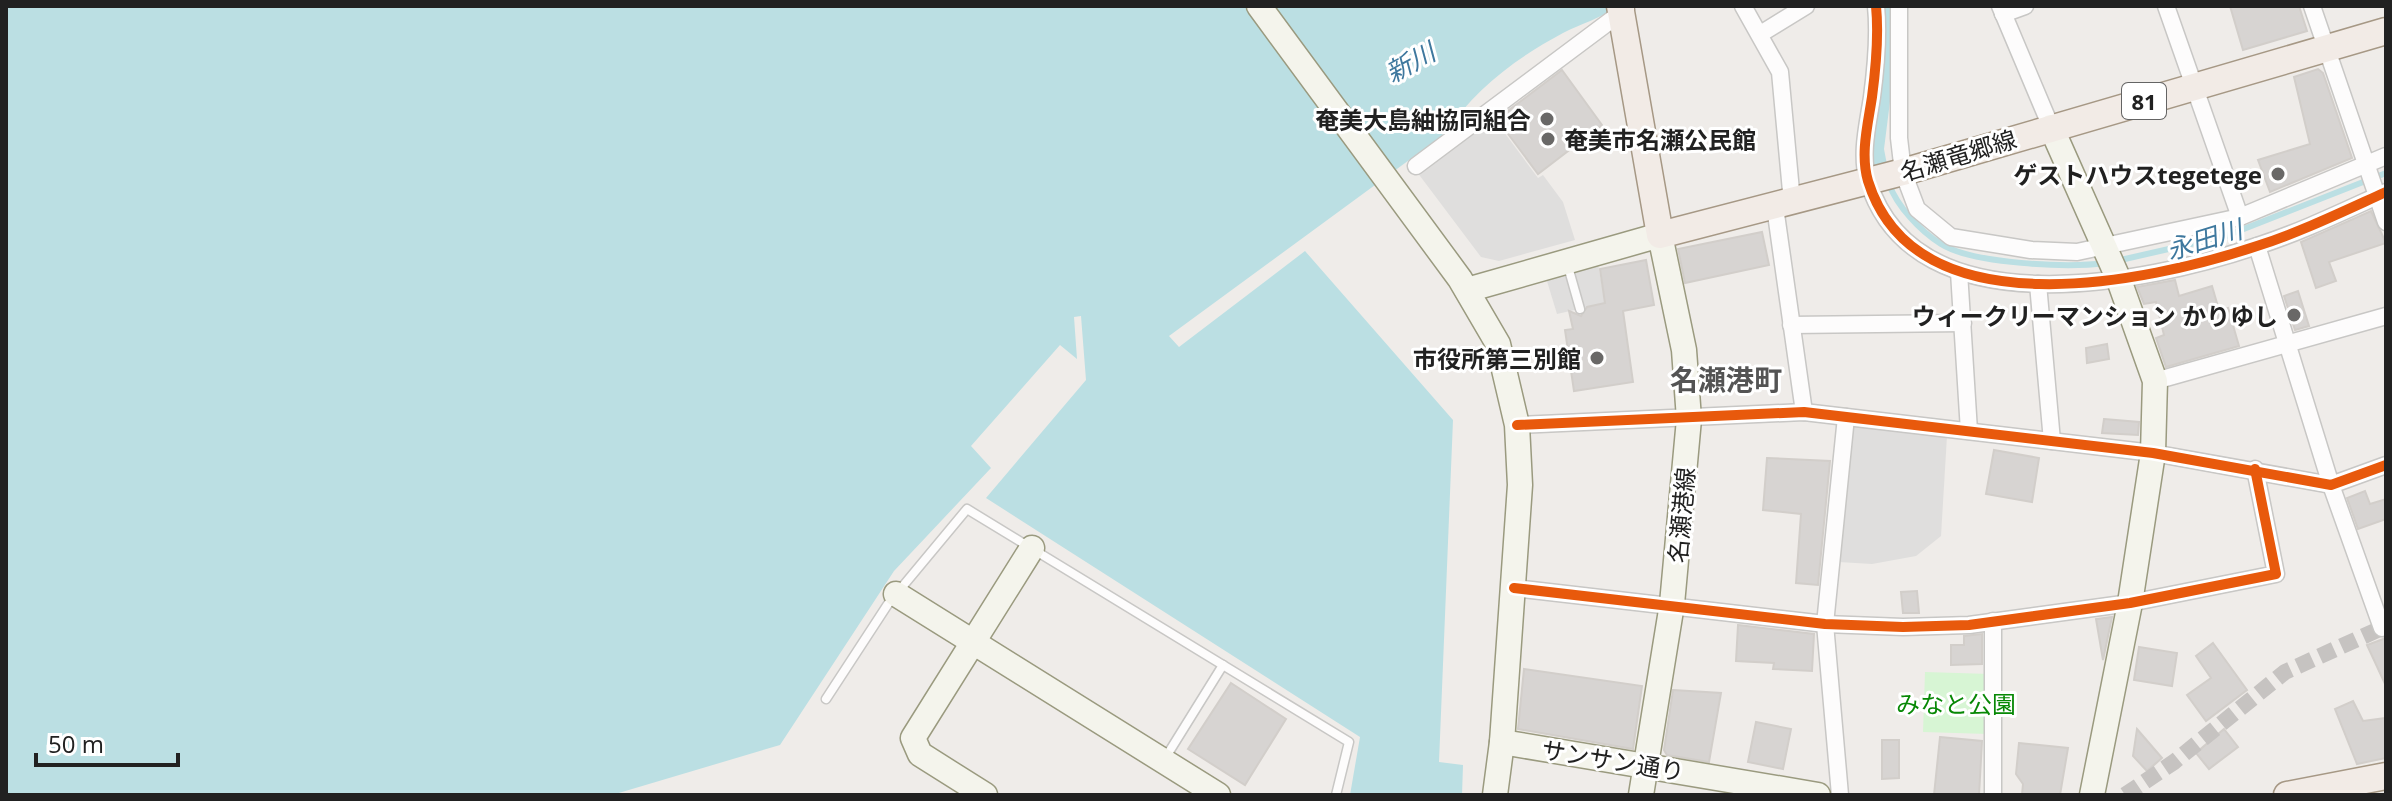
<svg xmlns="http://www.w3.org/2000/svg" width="2392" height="801" viewBox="0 0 2392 801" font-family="'Open Sans','Noto Sans JP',sans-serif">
	<rect width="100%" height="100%" fill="#efece9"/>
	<!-- park -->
	<path fill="#d7f5d4" d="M 1925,672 L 1990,674 L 1988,734 L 1923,732 Z"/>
	<!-- parking -->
	<g fill="#dfdedd">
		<path d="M 1492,116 L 1538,178 L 1543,175 L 1563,202 L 1575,240 L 1499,261 L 1481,257 L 1417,172 Z"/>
		<path d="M 1596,253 L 1605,303 L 1557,314 L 1543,268 Z"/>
		<path d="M 1851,426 L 1947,436 L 1941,536 L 1916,556 L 1872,564 L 1839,562 Z"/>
	</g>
	<!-- water -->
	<g fill="#bbdfe3">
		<path d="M 6,6 L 1618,6 C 1600,19 1582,23 1563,33 C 1518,57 1473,90 1446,133 L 1169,336 L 1179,347 L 1305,251 L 1453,420 L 1439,762 L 1463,765 L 1462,795 L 1350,795 L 1360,737 L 986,498 L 1086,380 L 1081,316 L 1074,317 L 1077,359 L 1060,345 L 971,446 L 991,468 L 894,571 L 780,745 L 612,795 L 6,795 Z"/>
		<path d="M 1879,6 L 1894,6 L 1895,62 L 1884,149 L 1888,170 L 1871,175 Z"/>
	</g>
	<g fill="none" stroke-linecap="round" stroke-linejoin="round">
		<!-- stream -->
		<g stroke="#bbdfe3" stroke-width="6">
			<path d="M 1889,184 C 1897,206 1920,231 1941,244 C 1973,264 2068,268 2105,263"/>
			<path d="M 2116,261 L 2226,236 L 2386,173"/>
		</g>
	</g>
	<!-- building -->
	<g fill="#d7d4d2" stroke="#d2ceca" stroke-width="2">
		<path d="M 2230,6 L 2299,6 L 2307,31 L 2243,50 Z"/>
		<path d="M 2318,69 L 2323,73 L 2352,158 L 2270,192 L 2258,160 L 2310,144 L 2294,77 Z"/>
		<path d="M 1562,70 L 1602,125 L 1538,174 L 1497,119 Z"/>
		<path d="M 2371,211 L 2386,243 L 2329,262 L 2336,281 L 2316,288 L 2301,242 Z"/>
		<path d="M 1762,232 L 1769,265 L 1685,283 L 1678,249 Z"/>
		<path d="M 1646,260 L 1654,305 L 1623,311 L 1633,382 L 1574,391 L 1565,330 L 1573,329 L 1569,311 L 1581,316 L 1587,307 L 1605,303 L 1600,269 Z"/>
		<path d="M 2175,280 L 2179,296 L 2212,286 L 2219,310 L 2228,308 L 2239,346 L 2166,367 L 2156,338 L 2164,335 L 2156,302 L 2144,304 L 2137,287 Z"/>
		<path d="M 2298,291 L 2309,326 L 2295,330 L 2284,296 Z"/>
		<path d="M 2107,344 L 2109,359 L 2087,363 L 2086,348 Z"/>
		<path d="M 2104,419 L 2139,422 L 2138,435 L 2102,433 Z"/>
		<path d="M 1994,450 L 2039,458 L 2032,502 L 1986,494 Z"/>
		<path d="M 1767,458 L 1830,461 L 1818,585 L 1796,583 L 1801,514 L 1763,510 Z"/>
		<path d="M 2365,491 L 2370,504 L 2386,499 L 2386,519 L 2358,529 L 2347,498 Z"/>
		<path d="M 1917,591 L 1919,613 L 1903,613 L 1901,592 Z"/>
		<path d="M 2112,617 L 2103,660 L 2096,619 Z"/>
		<path d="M 1738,625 L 1814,634 L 1812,671 L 1773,669 L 1774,663 L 1736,661 Z"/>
		<path d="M 1982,634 L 1982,664 L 1951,665 L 1951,645 L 1964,645 L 1964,636 Z"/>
		<path d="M 2386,638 L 2386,686 L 2367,645 Z"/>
		<path d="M 2213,643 L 2247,690 L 2206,721 L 2187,695 L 2211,678 L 2196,656 Z"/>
		<path d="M 2139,647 L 2177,653 L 2172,686 L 2134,680 Z"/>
		<path d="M 1524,669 L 1642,686 L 1633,749 L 1518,729 Z"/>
		<path d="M 1231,683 L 1286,719 L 1245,785 L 1188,749 Z"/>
		<path d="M 1673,690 L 1721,693 L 1709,762 L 1667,755 L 1664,750 Z"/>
		<path d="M 2353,701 L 2363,721 L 2386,718 L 2386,758 L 2357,764 L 2335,709 Z"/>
		<path d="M 1756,722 L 1791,729 L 1783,769 L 1748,762 Z"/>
		<path d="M 2137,729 L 2162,758 L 2147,771 L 2133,756 Z"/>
		<path d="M 2224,729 L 2238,747 L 2209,769 L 2196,753 Z"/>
		<path d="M 1940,737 L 1982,741 L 1979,795 L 1934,795 Z"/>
		<path d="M 1882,740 L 1899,740 L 1899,778 L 1882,779 Z"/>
		<path d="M 2019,743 L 2068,748 L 2060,795 L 2022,795 L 2023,784 L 2016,774 Z"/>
	</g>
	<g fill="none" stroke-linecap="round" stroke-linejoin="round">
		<!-- street-tunnel -->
		<path stroke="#c6c3c1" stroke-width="16" stroke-dasharray="16 8" stroke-linecap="butt" d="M 2125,795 L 2174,762 L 2285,672 L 2386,626"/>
		<defs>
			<g id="lane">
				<path d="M 1567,263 L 1580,309"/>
				<path d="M 826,699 L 888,604 L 967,509 L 1349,742 L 1336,795"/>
				<path d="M 1164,760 L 1223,665"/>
			</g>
			<g id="street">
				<path d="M 1743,6 L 1780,72 L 1792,202"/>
				<path d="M 1876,6 C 1879,36 1876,67 1872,97 C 1868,124 1860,154 1868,181 C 1915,332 2147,283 2257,246 C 2301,232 2344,211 2386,192"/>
				<path d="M 1899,6 L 1899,138 L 1903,172 L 1917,209 L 1951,237 L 2031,250 L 2077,252 L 2240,217 L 2386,156"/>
				<path d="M 2000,6 L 2051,127"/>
				<path d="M 2166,6 L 2240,217"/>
				<path d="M 2312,6 L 2386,222"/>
				<path d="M 2003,14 L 2025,6"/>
				<path d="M 1762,33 L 1806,6"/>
				<path d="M 1416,166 L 1626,9"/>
				<path d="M 1775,207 L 1804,412"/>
				<path d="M 2257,246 L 2331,485 L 2382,628"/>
				<path d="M 1959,272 L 1969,431"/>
				<path d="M 2038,284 L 2052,441"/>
				<path d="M 1791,325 L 1963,323"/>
				<path d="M 2155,381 L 2386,316"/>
				<path d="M 1517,425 L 1804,412 L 2153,453 L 2331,485 L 2386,465"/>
				<path d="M 1514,588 L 1825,624 L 1903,627 L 1969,625 L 2130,603 L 2276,574 L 2255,469"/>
				<path d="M 1840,795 L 1825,624 L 1846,417"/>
				<path d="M 1993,795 L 1993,621"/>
			</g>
			<g id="secondary">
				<path d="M 1259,6 L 1460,279 L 1498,344 L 1517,425 L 1520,485 L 1502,742 L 1495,795"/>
				<path d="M 2051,127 L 2119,280 L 2155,381 L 2153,453 L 2130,603 L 2092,795"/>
				<path d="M 1467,290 L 1660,235 L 1684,350 L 1689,419 L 1672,604 L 1641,795"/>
				<path d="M 896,594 L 1218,795"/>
				<path d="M 1502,742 L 1818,795"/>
				<path d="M 985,795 L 920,754 L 913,738 L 1032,548"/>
			</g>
			<g id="primary">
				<path d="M 1620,6 L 1660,235 L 1903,172 L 2386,31"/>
				<path d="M 2287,795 L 2386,776"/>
			</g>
		</defs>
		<!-- lane casing -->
		<use href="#lane" stroke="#c8c7c5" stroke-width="11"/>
		<!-- street casing -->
		<use href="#street" stroke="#c8c7c5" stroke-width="19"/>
		<!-- secondary casing -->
		<use href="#secondary" stroke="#9a9a7f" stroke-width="27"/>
		<!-- primary casing -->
		<use href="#primary" stroke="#a69885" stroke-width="29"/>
		<!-- lane -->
		<use href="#lane" stroke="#fdfcfc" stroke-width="8"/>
		<!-- street -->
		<use href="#street" stroke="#fdfcfc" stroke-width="16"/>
		<!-- secondary -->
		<use href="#secondary" stroke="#f4f4ec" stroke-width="24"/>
		<!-- primary -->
		<use href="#primary" stroke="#f2ebe6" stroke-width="26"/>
		<defs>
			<g id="cycleway">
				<path d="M 1876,6 C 1879,36 1876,67 1872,97 C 1868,124 1860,154 1868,181 C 1915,332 2147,283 2257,246 C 2301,232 2344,211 2386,192"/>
				<path d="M 1517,425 L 1804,412 L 2153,453 L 2331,485 L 2386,465"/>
				<path d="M 1514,588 L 1825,624 L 1903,627 L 1969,625 L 2130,603 L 2276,574 L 2255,469"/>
			</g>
		</defs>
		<!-- cycleway casing -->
		<use href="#cycleway" stroke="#fff" stroke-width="15"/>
		<!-- cycleway -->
		<use href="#cycleway" stroke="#e8590c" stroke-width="10"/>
	</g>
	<!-- markers -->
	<g fill="#696867" stroke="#fff" stroke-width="3">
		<circle cx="1547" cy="119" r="8"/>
		<circle cx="1548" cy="139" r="8"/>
		<circle cx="2278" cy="174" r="8"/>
		<circle cx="2294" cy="315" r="8"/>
		<circle cx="1597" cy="358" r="8"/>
	</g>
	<g text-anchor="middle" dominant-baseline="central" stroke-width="6" stroke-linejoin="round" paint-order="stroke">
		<!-- shield labels -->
		<rect fill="#fff" stroke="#646464" stroke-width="2" x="2122" y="83" width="44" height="36" rx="6"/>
		<g font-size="22" font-weight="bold" fill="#212121">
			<text x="2144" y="101">81</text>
		</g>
		<!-- poi labels -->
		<g font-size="24" font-weight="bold" fill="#212121" stroke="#fff" text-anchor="end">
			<text x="1531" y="119">奄美大島紬協同組合</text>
			<text x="1564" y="139" text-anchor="start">奄美市名瀬公民館</text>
			<text x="2262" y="174">ゲストハウスtegetege</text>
			<text x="2278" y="315">ウィークリーマンション かりゆし</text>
			<text x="1581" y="358">市役所第三別館</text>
		</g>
		<!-- street labels -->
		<g font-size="24" fill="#212121" stroke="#fff">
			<text transform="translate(1958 155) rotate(-17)">名瀬竜郷線</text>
			<text transform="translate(1681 515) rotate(-85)">名瀬港線</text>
			<text transform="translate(1613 760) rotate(9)">サンサン通り</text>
		</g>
		<!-- park labels -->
		<g font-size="24" fill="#078805" stroke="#fff">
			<text x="1956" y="703">みなと公園</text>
		</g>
		<!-- water labels -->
		<g font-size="26" font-style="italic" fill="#3e789e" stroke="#fff">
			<text transform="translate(1410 62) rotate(-29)">新川</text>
			<text transform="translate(2204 239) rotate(-17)">永田川</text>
		</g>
		<!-- quarter labels -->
		<g font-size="28" font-weight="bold" fill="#545454" stroke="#fff">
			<text x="1726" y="379">名瀬港町</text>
		</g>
	</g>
	<!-- border -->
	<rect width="2392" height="801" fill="none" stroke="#212121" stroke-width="16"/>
	<!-- scale -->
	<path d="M36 753v12h142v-12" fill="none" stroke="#212121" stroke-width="4"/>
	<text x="48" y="753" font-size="24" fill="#212121" stroke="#ffffff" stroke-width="6" paint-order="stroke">50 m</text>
</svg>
